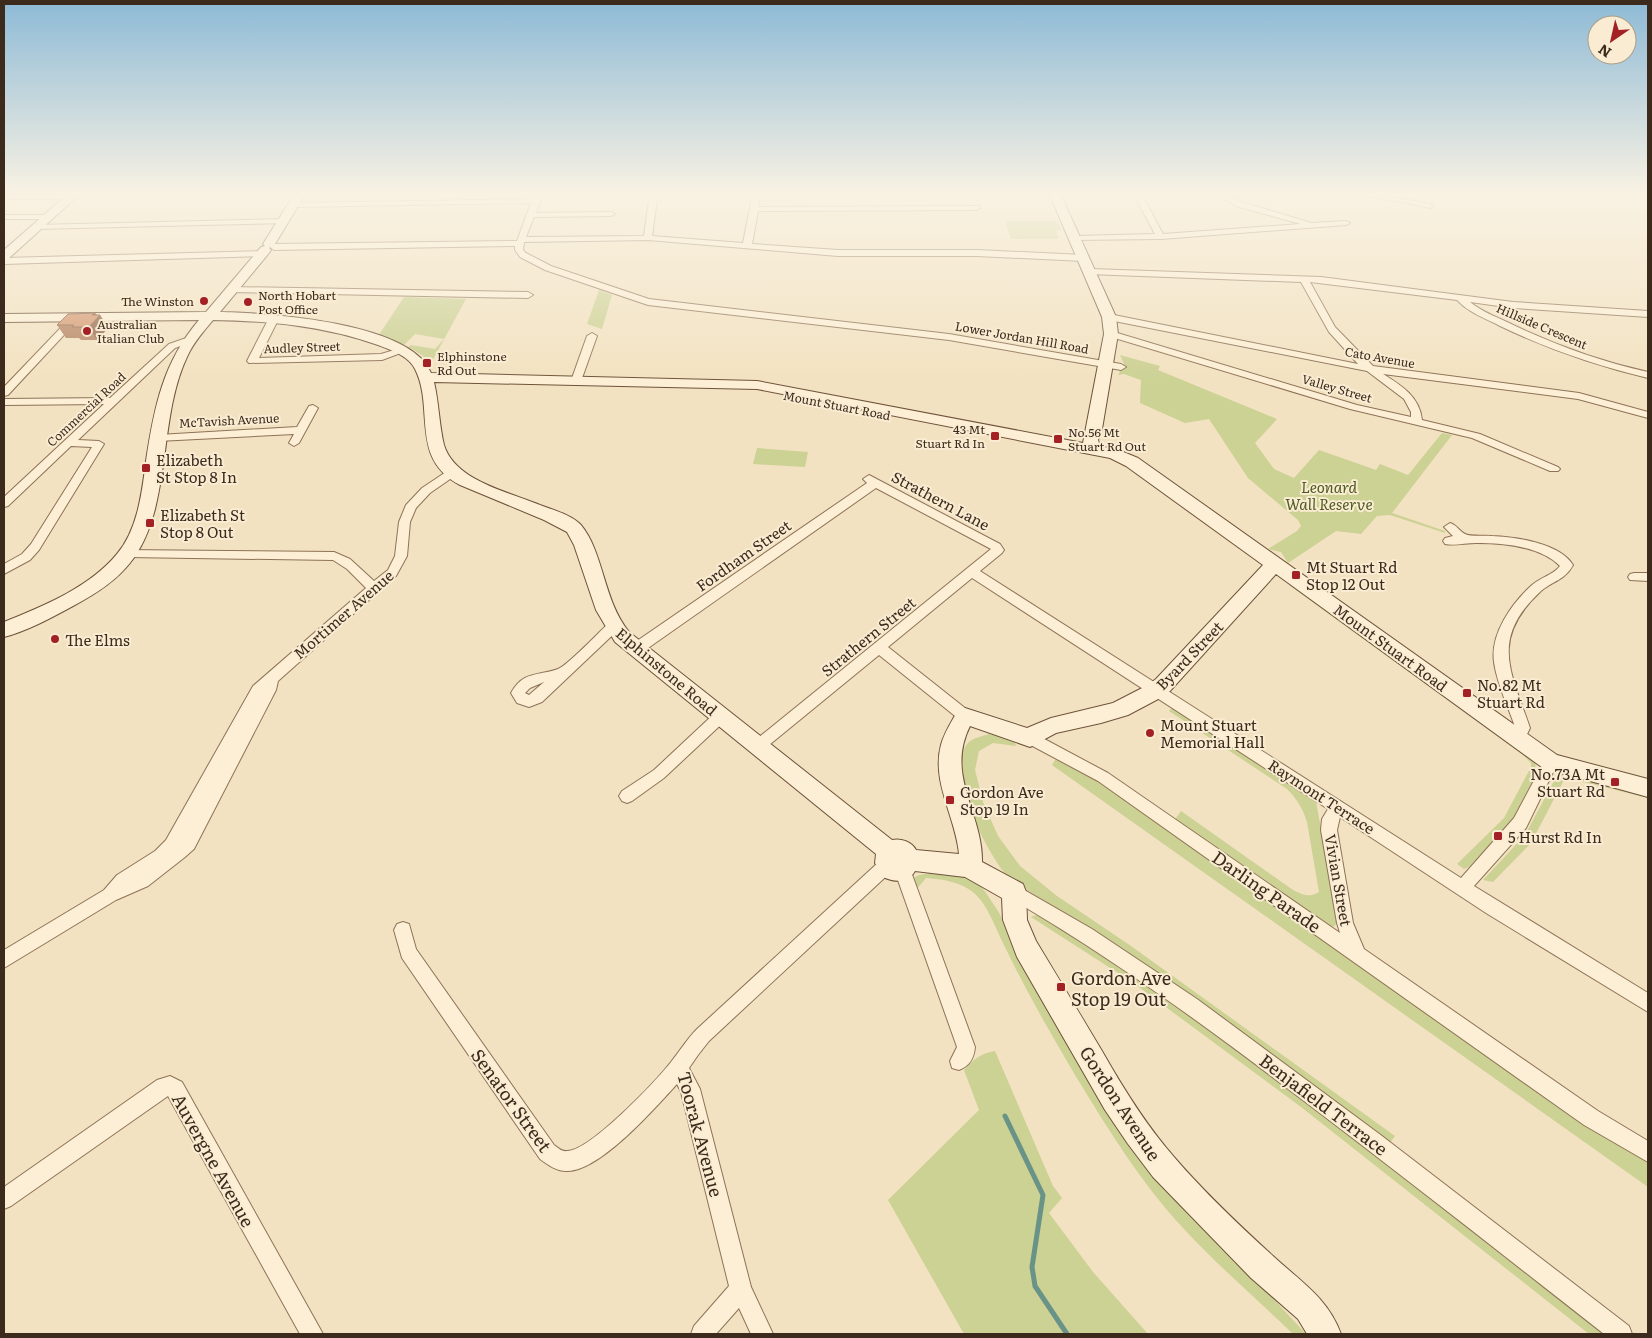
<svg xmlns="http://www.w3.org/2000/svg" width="1652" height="1338" viewBox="0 0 1652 1338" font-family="Literata,serif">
	<rect width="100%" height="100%" fill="#f2e2c1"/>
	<!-- green -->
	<g fill="#ccd194">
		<path d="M 1005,221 L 1057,221 L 1062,230 L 1056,231 L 1059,239 L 1011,239 Z"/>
		<path d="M 599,290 L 612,295 L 602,329 L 587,324 Z"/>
		<path d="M 404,297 L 466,299 L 430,365 L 422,355 L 408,347 L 411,345 L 435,349 L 444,339 L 415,334 L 404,345 L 379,335 Z"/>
		<path d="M 1120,355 L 1160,366 L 1158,370 L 1277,419 L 1255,443 L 1274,469 L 1294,478 L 1319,450 L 1376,470 L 1380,464 L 1408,475 L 1442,433 L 1452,435 L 1392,513 L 1445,531 L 1445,533 L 1390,515 L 1377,516 L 1361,534 L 1336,531 L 1288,563 L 1281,552 L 1268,549 L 1297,531 L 1301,526 L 1298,520 L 1248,478 L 1209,419 L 1185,423 L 1140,403 L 1141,380 L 1124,374 L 1118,375 L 1124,364 Z"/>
		<path d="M 757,448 L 808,452 L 805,467 L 753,464 Z"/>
		<path d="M 1292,583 L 1535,762 L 1537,774 L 1515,817 L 1502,833 L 1469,867 L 1464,869 L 1457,864 L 1504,818 L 1531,767 L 1531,763 L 1522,754 L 1289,585 Z"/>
		<path d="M 1172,708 L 1316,802 L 1338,919 L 1335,926 L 1329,927 L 1174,821 L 1181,811 L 1293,890 C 1303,895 1309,898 1319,892 L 1307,822 C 1303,809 1297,799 1287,789 L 1169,711 Z"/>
		<path d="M 989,734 L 1014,739 L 1016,746 L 993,743 L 979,751 L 975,770 L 983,802 L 998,836 L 1020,866 L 1057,896 L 1131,946 L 1395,1136 L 1389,1144 L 1181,989 L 1124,950 L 1011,880 C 989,859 944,770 968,743 C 972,738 983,736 989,734 Z"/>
		<path d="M 1057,757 L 1089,774 L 1648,1159 L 1648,1187 L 1052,765 Z"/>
		<path d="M 1569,773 L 1648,795 L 1648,798 L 1572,779 L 1564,780 L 1531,843 L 1493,882 L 1483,880 L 1525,835 L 1555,779 L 1562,774 Z"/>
		<path d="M 937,872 C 968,876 975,874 992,902 C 997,910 1001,914 1003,922 L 1040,992 L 1227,1249 L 1306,1334 L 1293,1334 C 1257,1299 1218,1266 1184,1229 C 1141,1183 1108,1129 1075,1075 C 1051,1034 1027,993 1006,949 C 984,904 983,882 926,878 L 915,891 L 911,879 L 919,875 Z"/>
		<path d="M 1039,914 L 1154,985 L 1612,1334 L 1589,1334 L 1301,1107 L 1132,982 L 1031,917 Z"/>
		<path d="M 995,1051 L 1053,1186 L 1062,1198 L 1049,1213 L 1093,1272 L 1148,1334 L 964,1334 L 888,1200 L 979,1110 L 964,1070 C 973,1059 982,1053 995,1051 Z"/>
	</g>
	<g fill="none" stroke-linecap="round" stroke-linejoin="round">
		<!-- stream -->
		<path stroke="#6a9388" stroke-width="5" d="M 1005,1116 L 1043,1195 L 1032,1267 L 1035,1286 L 1067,1334"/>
		<defs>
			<g id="street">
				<path d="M 535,193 L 543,193 L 536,213 L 611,212 L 615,214 L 611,216 L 534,217 L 526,237 L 644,236 L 650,193 L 658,193 L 652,236 L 743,243 L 753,193 L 761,193 L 758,207 L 979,206 L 980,208 L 976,210 L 758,211 L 752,244 L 838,250 L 977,250 L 1084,255 L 1088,258 L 1084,261 L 977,256 L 838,256 L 648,240 L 524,242 L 523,250 L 526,253 L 551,266 L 649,299 L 949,334 L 1121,364 L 1126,367 L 1121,370 L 949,340 L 648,305 L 545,270 L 520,257 L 515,250 L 515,246 L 274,250 L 270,247 L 274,244 L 517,241 L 531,203 L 293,207 L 289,205 L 293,203 L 533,199 Z"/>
				<path d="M 1133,193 L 1141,193 L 1163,234 L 1301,224 L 1236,206 L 1214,193 L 1223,193 L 1242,202 L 1311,223 L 1346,221 L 1350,223 L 1346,225 L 1161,239 L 1072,240 L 1072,236 L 1075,236 L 1155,234 Z"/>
				<path d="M 1356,193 L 1371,193 L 1430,204 L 1434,206 L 1430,208 Z"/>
				<path d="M 4,195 L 71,195 L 75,197 L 71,199 L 4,199 Z"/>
				<path d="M 4,215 L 47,215 L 51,217 L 47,219 L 4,219 Z"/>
				<path d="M 284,219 L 287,219 L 287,223 L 36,229 L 32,227 L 36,225 Z"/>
				<path d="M 262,251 L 266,254 L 265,256 L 4,264 L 4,258 Z"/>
				<path d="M 1091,269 L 1321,277 L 1513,302 L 1648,311 L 1648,317 L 1513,308 L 1470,302 C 1481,311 1494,316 1507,322 C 1552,344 1599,361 1648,372 L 1648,378 C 1597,366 1548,349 1500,326 C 1485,318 1469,313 1457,300 L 1310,282 L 1335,327 L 1373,366 L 1579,393 L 1648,412 L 1648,418 L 1578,399 L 1383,374 C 1401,385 1420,397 1422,420 L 1480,434 L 1558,467 L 1560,469 L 1558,471 L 1550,471 L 1472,438 L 1350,409 L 1108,336 L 1106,334 L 1108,332 L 1114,332 L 1357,405 L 1411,417 L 1411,412 L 1404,399 L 1367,371 L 1109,320 L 1104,317 L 1109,314 L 1358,364 L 1329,332 L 1301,282 L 1088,274 L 1087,272 Z"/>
				<path d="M 233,287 L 528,292 L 533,295 L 528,298 L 230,292 L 230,288 Z"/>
				<path d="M 274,315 L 279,318 L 259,358 L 381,354 L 401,348 L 406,351 L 382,360 L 249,363 L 247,361 L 269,318 Z"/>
				<path d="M 74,316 L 79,319 L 77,321 L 8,395 L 4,396 L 4,387 L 71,317 Z"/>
				<path d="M 592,333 L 597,336 L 581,381 L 580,383 L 572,383 L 571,381 L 587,336 Z"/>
				<path d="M 189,337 L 192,338 L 192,342 L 175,348 L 78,440 L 99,441 L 104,444 L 39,550 L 30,560 L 4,574 L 4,564 L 22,554 L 31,544 L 92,447 L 71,446 L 8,506 L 4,507 L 4,497 L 104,404 L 4,405 L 4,399 L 110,398 L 169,344 Z"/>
				<path d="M 313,405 L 318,408 L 299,443 L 294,446 L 289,443 L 294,434 L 158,441 L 153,438 L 158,435 L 297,427 L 309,406 Z"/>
				<path d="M 452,468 L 458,472 L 456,475 L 430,493 L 416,508 L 410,522 L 407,556 L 396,576 L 278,681 L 276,690 L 194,849 L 185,857 L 148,886 L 116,900 L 4,968 L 4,950 L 104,890 L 117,875 L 155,851 L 166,840 L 253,686 L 366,588 L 347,569 L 333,560 L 127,557 L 123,556 L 121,553 L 123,550 L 334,552 L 350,559 L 374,581 L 388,570 L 395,556 L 399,522 L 406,505 L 422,488 Z"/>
				<path d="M 869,475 L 1000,544 L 1004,550 L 1002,553 L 980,571 L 1461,878 L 1514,818 L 1546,758 L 1551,756 L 1556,758 L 1558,762 L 1526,828 L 1474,886 L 1648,993 L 1648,1012 L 1486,913 L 1340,817 L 1337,830 L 1353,923 L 1364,949 L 1598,1111 L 1648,1141 L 1648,1162 L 1584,1125 L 1098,781 L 1025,742 L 1023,738 L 1025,734 L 1030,732 L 1035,734 L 1108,773 L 1340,933 L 1337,923 L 1321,830 L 1322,819 L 1328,809 L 972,578 L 888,647 L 970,712 L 972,716 L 970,720 L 965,722 L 960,720 L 879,655 L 763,750 L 758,752 L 753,750 L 751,746 L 753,742 L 991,549 L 876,488 L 641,653 L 631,653 L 629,649 L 631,645 L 867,483 L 863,479 Z"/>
				<path d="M 1450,523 C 1457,525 1459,531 1465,534 C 1471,537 1485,535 1492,536 C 1516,537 1560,543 1573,565 C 1565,580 1553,581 1541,591 C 1489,639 1511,672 1530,728 C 1526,737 1521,746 1511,742 L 1509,738 L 1515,727 C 1508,706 1497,684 1494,662 C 1490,634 1512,603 1532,585 C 1541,577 1553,575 1560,566 C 1540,546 1503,543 1476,543 C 1466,543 1454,546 1445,544 L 1443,541 L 1445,538 L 1453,536 L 1444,527 Z"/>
				<path d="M 1634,573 L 1648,573 L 1648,581 L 1630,580 L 1628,577 L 1630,574 Z"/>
				<path d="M 613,622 L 618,624 L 620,627 L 618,630 L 542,702 L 529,707 L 517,703 L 511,693 C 523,671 538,676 558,669 C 567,666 599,632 608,624 ZM 544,682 L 529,695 L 525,693 L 530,688 Z"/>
				<path d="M 721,710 L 726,712 L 728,716 L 726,720 L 664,778 L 632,801 L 627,803 L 622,801 L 619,796 L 622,791 L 654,770 L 716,712 Z"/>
				<path d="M 887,858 L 893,860 L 895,865 L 893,870 L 709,1041 L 698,1055 L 689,1068 L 700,1089 L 751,1287 L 773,1334 L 751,1334 L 739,1308 L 716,1334 L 691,1334 L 694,1326 L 729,1286 L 681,1092 L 677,1084 C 655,1108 601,1170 568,1171 C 558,1172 548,1165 540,1159 L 402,958 L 394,930 L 397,924 L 403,922 L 409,924 L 416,949 L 554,1145 C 558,1148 562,1152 567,1151 C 590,1151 656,1081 671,1062 C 680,1051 687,1039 697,1029 L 881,860 Z"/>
				<path d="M 902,862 L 908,864 L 910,869 L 975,1047 C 974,1058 970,1066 959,1070 L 952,1068 L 950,1061 L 957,1047 L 894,869 L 896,864 Z"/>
				<path d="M 1014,884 L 1092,929 L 1197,999 L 1382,1136 L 1629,1326 L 1632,1334 L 1604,1334 C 1503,1255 1402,1175 1300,1098 C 1206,1026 1111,957 1008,897 L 1006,892 L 1008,887 Z"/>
				<path d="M 170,1076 L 182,1082 L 323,1334 L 300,1334 L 168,1096 L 11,1206 L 4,1209 L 4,1187 L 157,1080 Z"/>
			</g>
			<g id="secondary">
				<path d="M 69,193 L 81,193 L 8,259 L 4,260 L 4,250 Z"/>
				<path d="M 295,193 L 306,193 L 275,244 L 269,248 L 271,250 L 269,253 L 220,312 C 268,313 411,322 431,373 L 757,381 L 1083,443 L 1104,334 L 1102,317 L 1049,193 L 1060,193 L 1116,317 L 1118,334 L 1102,429 L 1098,440 L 1100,446 L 1121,451 L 1138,458 L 1557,755 L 1648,779 L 1648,797 L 1543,768 L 1276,574 L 1170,691 L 1162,697 L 1128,715 L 1101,723 L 1056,733 L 1030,747 L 970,726 C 945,776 983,813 982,862 L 1023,884 L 1026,892 L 1027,920 L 1036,941 C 1058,977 1080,1014 1102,1051 C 1123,1088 1146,1125 1174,1157 C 1204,1192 1239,1225 1273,1256 C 1300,1281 1328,1298 1341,1334 L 1307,1334 L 1298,1319 L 1251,1278 L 1153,1177 L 1128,1144 L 1105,1110 L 1017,957 L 1003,920 L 1002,898 L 965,877 L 915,871 C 908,884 894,882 883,877 L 875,863 L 876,854 L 615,642 L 596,610 L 574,545 L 567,532 L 544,520 L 460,485 C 409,458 435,408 415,369 C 409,356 391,350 378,345 C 324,326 270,321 213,320 C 203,332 193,343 187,357 C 157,420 173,509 130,563 C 115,582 94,595 73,606 C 51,618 27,631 4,637 L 4,622 C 43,606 89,588 117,554 C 138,529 142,492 146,461 C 154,408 163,362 199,320 L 4,322 L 4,314 L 206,312 L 261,247 L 265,246 L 263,244 ZM 434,382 L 757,389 L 1110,458 L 1126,466 L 1263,565 L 1156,679 L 1148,685 L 1113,703 L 1051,718 L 1027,728 L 965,708 L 958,710 C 952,721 944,733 941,745 C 931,782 956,818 959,854 L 916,850 C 912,842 901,838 892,840 L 629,632 C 603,600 604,553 581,525 C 572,515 553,510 540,505 C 509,492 455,481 444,445 C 439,424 439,403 434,382 Z"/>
			</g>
		</defs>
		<!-- street casing -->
		<use href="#street" stroke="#8e7257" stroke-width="2"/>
		<!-- secondary casing -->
		<use href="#secondary" stroke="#6f533a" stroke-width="2"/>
		<!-- street -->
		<use href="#street" fill="#fcefd5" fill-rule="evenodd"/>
		<!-- secondary -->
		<use href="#secondary" fill="#fcefd5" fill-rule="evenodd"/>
	</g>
	<!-- wall -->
	<path fill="#b68463" d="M 95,313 L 97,315 L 100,315 L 108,328 L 97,340 L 81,340 L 79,338 L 66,338 L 57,325 Z"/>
	<!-- shaded-wall -->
	<path fill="#946b50" d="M 95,313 L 98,317 L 100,315 L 108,328 L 97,340 L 89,327 L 92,315 Z"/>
	<!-- building -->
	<path fill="#d49973" stroke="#946b50" d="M 95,313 L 92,315 L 100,315 L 89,327 L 72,327 L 74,325 L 57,325 L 68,314 Z"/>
	<!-- sky -->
	<linearGradient id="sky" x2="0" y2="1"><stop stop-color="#8dbad6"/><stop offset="0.51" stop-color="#f9f2e3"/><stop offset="1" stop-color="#f9f2e3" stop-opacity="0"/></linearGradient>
	<rect width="1652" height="380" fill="url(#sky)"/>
	<!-- markers -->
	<g fill="#a32125" stroke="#f9ecd2" stroke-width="2">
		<circle cx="204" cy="301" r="5"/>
		<circle cx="248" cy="302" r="5"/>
		<circle cx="87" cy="331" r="5"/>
		<rect x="422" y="358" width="10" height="10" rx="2.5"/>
		<rect x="990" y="431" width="10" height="10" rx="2.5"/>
		<rect x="1053" y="434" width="10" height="10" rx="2.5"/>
		<rect x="141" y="463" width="10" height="10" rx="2.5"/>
		<rect x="145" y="518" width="10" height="10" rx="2.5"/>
		<rect x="1291" y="570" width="10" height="10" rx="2.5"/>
		<circle cx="55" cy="639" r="5"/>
		<rect x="1462" y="688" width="10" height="10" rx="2.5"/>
		<circle cx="1150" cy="733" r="5"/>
		<rect x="1610" y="777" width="10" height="10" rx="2.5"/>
		<rect x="945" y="795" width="10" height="10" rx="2.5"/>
		<rect x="1493" y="831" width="10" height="10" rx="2.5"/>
		<rect x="1056" y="982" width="10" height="10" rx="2.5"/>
	</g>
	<g text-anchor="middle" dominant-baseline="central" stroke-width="4" stroke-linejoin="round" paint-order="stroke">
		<!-- far-poi labels -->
		<g font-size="12" fill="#3c2b1c" stroke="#f9ecd2" text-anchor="start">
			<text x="258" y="295">North Hobart<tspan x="258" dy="14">Post Office</tspan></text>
			<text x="194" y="301" text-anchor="end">The Winston</text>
			<text x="97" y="324">Australian<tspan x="97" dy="14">Italian Club</tspan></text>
			<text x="437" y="356">Elphinstone<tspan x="437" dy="14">Rd Out</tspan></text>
			<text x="985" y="429" text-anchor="end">43 Mt<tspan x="985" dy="14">Stuart Rd In</tspan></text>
			<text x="1068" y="432">No.56 Mt<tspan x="1068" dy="14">Stuart Rd Out</tspan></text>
		</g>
		<!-- far-street labels -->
		<g font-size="12" fill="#3c2b1c" stroke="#f9ecd2">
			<text transform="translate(1542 326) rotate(23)">Hillside Crescent</text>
			<text transform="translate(1022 337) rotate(10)">Lower Jordan Hill Road</text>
			<text transform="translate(302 347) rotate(-2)">Audley Street</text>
			<text transform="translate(1380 357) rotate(10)">Cato Avenue</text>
			<text transform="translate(1337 388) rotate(16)">Valley Street</text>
			<text transform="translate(837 405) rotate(11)">Mount Stuart Road</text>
			<text transform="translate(86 409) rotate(-43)">Commercial Road</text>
			<text transform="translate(229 420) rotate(-3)">McTavish Avenue</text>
		</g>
		<!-- poi labels -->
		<g font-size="15" fill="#3c2b1c" stroke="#f9ecd2" text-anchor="start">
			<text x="156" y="459">Elizabeth<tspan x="156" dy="17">St Stop 8 In</tspan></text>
			<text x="160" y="514">Elizabeth St<tspan x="160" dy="17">Stop 8 Out</tspan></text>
			<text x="1306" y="566">Mt Stuart Rd<tspan x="1306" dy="17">Stop 12 Out</tspan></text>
			<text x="65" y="639">The Elms</text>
			<text x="1477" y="684">No.82 Mt<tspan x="1477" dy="17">Stuart Rd</tspan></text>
			<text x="1160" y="724">Mount Stuart<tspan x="1160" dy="17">Memorial Hall</tspan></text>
			<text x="1605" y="773" text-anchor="end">No.73A Mt<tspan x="1605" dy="17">Stuart Rd</tspan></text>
			<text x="960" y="791">Gordon Ave<tspan x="960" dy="17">Stop 19 In</tspan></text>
			<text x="1508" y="836">5 Hurst Rd In</text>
		</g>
		<!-- park labels -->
		<g font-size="15" font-style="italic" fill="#4d5a21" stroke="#f9ecd2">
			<text x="1329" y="486">Leonard<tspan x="1329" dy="17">Wall Reserve</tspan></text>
		</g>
		<!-- street labels -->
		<g font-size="15" fill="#3c2b1c" stroke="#f9ecd2">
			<text transform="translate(941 500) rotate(28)">Strathern Lane</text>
			<text transform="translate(743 555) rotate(-35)">Fordham Street</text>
			<text transform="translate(343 614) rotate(-41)">Mortimer Avenue</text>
			<text transform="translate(868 636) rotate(-39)">Strathern Street</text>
			<text transform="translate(1391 647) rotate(36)">Mount Stuart Road</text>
			<text transform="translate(1189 655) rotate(-46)">Byard Street</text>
			<text transform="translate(667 671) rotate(40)">Elphinstone Road</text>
			<text transform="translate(1322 796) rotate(33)">Raymont Terrace</text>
			<text transform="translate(1339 880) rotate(80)">Vivian Street</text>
		</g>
		<!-- near-street labels -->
		<g font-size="18" fill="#3c2b1c" stroke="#f9ecd2">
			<text transform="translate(1267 891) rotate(35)">Darling Parade</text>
			<text transform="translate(512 1100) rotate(54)">Senator Street</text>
			<text transform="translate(1121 1103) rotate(57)">Gordon Avenue</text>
			<text transform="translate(1324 1104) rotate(37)">Benjafield Terrace</text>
			<text transform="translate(701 1134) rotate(75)">Toorak Avenue</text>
			<text transform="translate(214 1160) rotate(61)">Auvergne Avenue</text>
		</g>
		<!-- near-poi labels -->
		<g font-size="18" fill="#3c2b1c" stroke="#f9ecd2" text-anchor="start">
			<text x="1071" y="977">Gordon Ave<tspan x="1071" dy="21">Stop 19 Out</tspan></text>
		</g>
	</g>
	<!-- border -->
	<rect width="1652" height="1338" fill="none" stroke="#3c2b1c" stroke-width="10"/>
	<!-- north arrow -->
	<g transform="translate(1612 40) rotate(214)"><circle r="24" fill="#f9ecd2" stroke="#ad9f89"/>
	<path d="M0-4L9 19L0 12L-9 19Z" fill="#a32125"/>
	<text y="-8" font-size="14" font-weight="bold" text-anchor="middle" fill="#3c2b1c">N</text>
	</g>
</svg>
